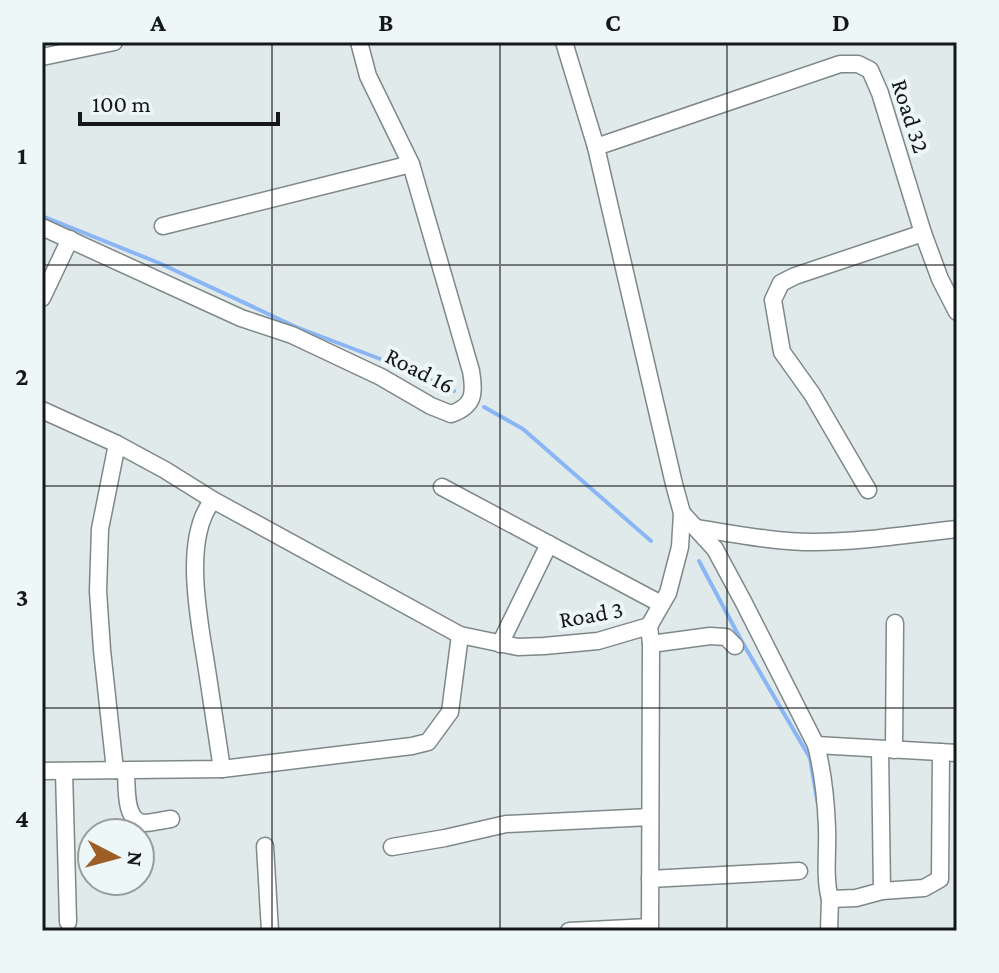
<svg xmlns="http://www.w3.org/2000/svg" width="999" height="973" viewBox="0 0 999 973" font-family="'Crimson Pro',serif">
	<rect width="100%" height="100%" fill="#e0eaeb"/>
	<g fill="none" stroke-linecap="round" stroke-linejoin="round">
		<!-- stream -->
		<g stroke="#8bb6f6" stroke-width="4">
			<path d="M 42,216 L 159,263 L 296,327 L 404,368 L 454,391"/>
			<path d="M 484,407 L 523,429 L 651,541"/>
			<path d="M 699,561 L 741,640 L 810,758 L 818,805"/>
		</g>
		<defs>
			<g id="street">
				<path d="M 42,57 L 114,42"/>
				<path d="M 596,147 L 840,64 L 858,64 L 870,70 L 880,93 L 923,233 L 940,279 L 957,312"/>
				<path d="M 163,226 L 411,164"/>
				<path d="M 42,227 L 241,318 L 292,335 L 381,377 L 431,406 L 451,414 C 474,406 475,394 471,371 L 411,164 L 368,76 L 359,42"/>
				<path d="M 42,298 L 70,239"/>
				<path d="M 42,410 L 117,444 L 165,470 L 213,500 L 460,635 L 518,647 L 544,646 L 598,641 L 649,626 L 668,593 L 680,547 L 682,513 L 674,484 L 596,147 L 564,42"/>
				<path d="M 442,487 L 661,604"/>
				<path d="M 868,490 L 812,394 L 782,352 L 773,300 L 781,283 L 795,276 L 923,233"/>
				<path d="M 213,500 C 181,539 200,624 207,670 C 212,703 217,736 222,769"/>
				<path d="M 682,513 L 715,549 L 744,603 L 816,745 C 823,772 826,800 827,828 C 828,852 824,876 830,899 L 856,898 L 882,891 L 924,888 L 940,879 L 941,752"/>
				<path d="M 696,528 C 735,534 775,542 814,542 C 862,542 910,534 957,529"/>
				<path d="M 649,626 L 651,644 L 650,931"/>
				<path d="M 500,644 L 549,544"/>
				<path d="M 651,644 L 710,636 L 726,637 L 735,646"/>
				<path d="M 816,745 L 957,753"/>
				<path d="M 880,749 L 882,891"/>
				<path d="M 894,750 L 895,623"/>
				<path d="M 115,770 L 102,650 L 98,591 L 100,529 L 117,444"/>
				<path d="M 42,771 L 222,769 L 412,746 L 428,742 L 450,712 L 460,635"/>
				<path d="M 64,771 L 68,922"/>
				<path d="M 126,771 C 127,786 124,822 144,823 C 152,823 162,820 171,819"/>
				<path d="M 265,846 L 270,931"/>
				<path d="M 392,847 L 445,838 L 506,824 L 650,817"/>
				<path d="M 650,879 L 799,871"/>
				<path d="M 569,931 L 650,927"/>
				<path d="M 829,931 L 830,899"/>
			</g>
		</defs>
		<!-- street casing -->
		<use href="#street" stroke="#7f8889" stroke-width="19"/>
		<!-- street -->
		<use href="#street" stroke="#fff" stroke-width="16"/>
	</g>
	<!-- grid -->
	<path fill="none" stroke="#151818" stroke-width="2" stroke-opacity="0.55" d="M 272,42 L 272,931M 500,42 L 500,931M 727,42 L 727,931M 42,265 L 957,265M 42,486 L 957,486M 42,708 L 957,708"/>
	<g text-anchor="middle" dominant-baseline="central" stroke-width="8" stroke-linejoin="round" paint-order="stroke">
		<!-- street labels -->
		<g font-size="24" fill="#151818" stroke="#edf7f8">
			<text transform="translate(911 116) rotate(72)">Road 32</text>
			<text transform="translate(420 370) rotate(27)">Road 16</text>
			<text transform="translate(591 614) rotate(-10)">Road 3</text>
		</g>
	</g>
	<!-- border -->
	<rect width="999" height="973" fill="none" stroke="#edf7f8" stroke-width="88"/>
	<!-- north arrow -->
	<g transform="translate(116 857) rotate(96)"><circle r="38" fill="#edf7f8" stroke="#979e9e" stroke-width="2"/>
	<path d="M0-6L14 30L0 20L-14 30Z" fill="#9d5e26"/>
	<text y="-12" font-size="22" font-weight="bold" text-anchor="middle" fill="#151818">N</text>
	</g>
	<!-- scale -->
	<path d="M80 112v12h198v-12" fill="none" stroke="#151818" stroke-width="4"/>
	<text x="92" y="112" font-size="24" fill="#151818" stroke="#edf7f8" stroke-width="6" paint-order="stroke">100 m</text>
	<rect x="44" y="44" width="911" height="885" fill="none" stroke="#151818" stroke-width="3"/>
	<g font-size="26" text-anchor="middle" font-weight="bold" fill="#151818">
		<text x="158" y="31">A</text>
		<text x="386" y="31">B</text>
		<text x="613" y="31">C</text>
		<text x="841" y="31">D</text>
		<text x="22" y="164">1</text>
		<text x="22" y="385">2</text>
		<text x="22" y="606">3</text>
		<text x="22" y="827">4</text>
	</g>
</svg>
